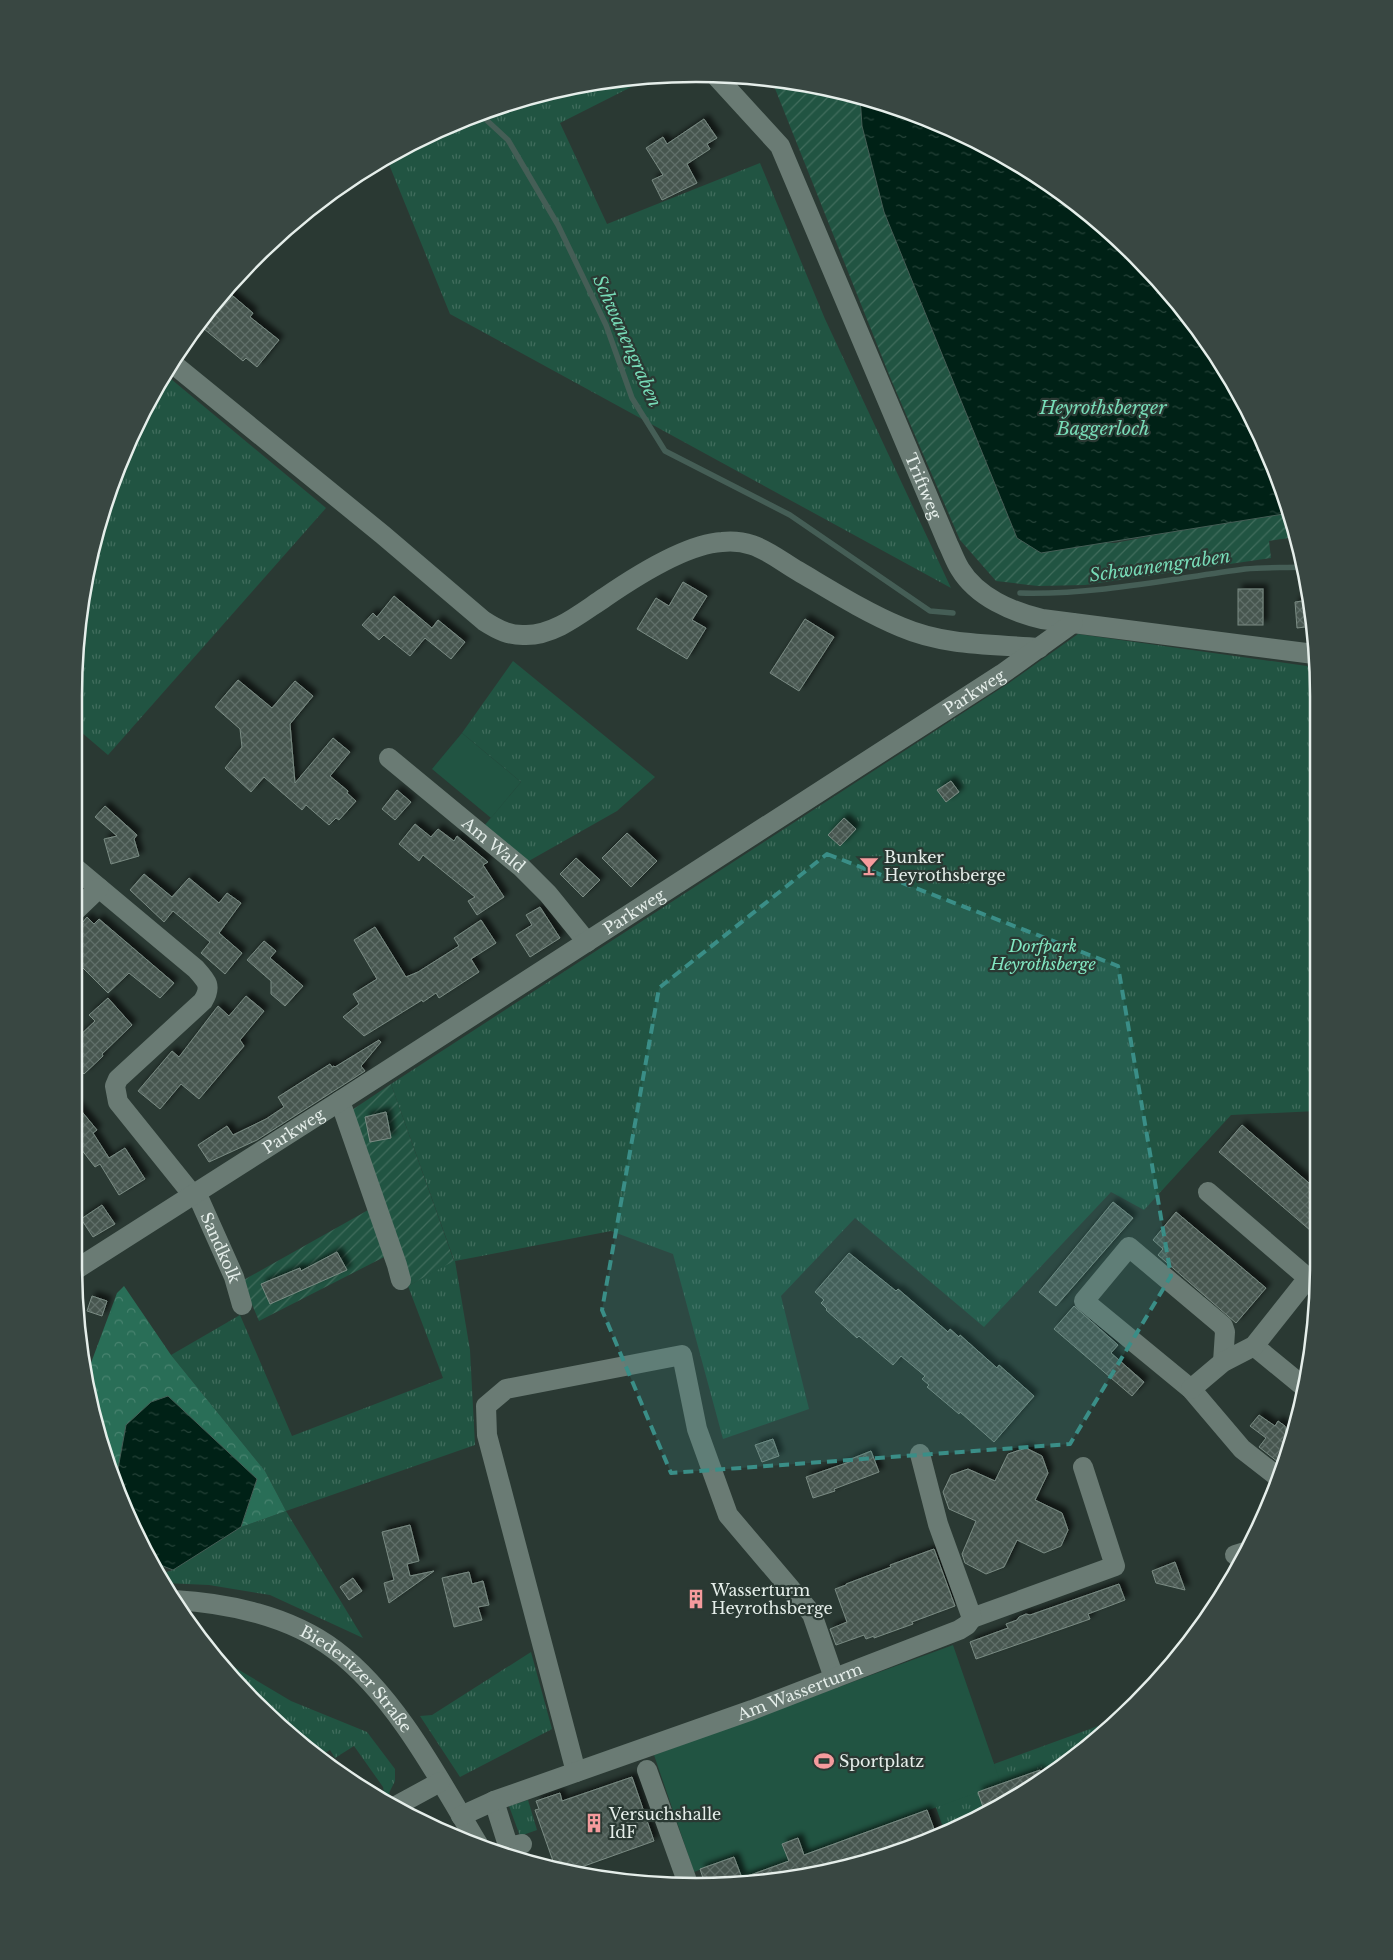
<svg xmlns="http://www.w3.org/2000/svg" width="1393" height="1960" viewBox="0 0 1393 1960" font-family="'Libre Baskerville',serif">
	<defs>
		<pattern id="grass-tufts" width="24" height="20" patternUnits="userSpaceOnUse" patternTransform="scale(1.25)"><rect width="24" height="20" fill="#215442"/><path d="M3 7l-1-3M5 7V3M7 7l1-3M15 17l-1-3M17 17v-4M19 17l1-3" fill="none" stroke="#416d5d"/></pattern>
		<pattern id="forest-crowns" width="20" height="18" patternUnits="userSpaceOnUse" patternTransform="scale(1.25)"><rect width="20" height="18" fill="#296e57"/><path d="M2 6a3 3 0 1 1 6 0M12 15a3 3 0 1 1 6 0" fill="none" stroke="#48836f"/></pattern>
		<pattern id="garden-furrows" width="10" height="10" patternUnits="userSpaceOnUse" patternTransform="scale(1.25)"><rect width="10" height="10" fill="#215442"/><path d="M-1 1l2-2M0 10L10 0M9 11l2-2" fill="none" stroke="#416d5d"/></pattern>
		<pattern id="water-ripples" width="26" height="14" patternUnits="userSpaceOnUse" patternTransform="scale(1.25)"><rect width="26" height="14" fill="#002116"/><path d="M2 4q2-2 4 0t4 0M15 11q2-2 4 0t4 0" fill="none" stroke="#254238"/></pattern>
		<pattern id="building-cross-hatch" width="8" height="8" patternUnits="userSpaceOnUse" patternTransform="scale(1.25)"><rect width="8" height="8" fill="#465650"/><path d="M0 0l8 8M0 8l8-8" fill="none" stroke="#616f69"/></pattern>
		<filter id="shadow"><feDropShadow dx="4.5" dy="-4.5" stdDeviation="2.5" flood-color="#0009"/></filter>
	</defs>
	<rect width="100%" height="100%" fill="#2a3933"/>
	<!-- grass -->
	<g fill="url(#grass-tufts)">
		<path d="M 649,78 L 560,123 L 607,224 L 760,163 L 825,319 L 951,588 L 450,314 L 386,157 L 496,107 L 615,79 Z"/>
		<path d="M 165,374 L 326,508 L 108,755 L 74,726 L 74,696 L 86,575 L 121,458 L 157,385 Z"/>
		<path d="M 1078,634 L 1314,667 L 1317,1111 L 1231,1115 L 1144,1210 L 1111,1192 L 984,1327 L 855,1218 L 781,1296 L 809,1409 L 723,1439 L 673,1254 L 611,1231 L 455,1261 L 470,1350 L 475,1445 L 286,1511 L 363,1638 L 270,1595 L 209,1585 L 164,1583 L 160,1574 L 173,1570 L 241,1527 L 286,1511 L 265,1471 L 171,1355 L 240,1315 L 292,1436 L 443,1378 L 408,1286 L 454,1260 L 391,1084 L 1009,683 Z"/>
		<path d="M 513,661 L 655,777 L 617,811 L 527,862 L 484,826 L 521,782 L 462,733 Z"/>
		<path d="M 531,1652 L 552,1729 L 460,1777 L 420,1716 L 432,1715 Z"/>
		<path d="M 224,1661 L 291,1701 L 367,1732 L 395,1769 L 395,1781 L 389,1793 L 392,1798 L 386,1802 L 383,1787 L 354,1746 L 335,1758 L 330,1750 L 320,1756 L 286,1732 L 239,1675 Z"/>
		<path d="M 1120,1718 L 1107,1732 L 1061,1762 L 978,1792 L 985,1813 L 972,1822 L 945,1833 L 928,1785 L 991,1757 L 994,1764 Z"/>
		<path d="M 528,1800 L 537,1830 L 520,1836 L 509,1806 Z"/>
	</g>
	<!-- forest -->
	<path fill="url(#forest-crowns)" d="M 124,1286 L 171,1355 L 265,1471 L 286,1511 L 241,1527 L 257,1478 L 119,1466 L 115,1485 L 95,1425 L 88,1371 L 117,1293 Z"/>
	<!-- garden -->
	<g fill="url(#garden-furrows)">
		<path d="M 772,81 L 860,96 L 863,126 L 884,212 L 1017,538 L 1115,543 L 1212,524 L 1290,513 L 1296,537 L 1269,541 L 1271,558 L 1085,585 L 1038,586 L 996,581 L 960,540 L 890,377 Z"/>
		<path d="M 391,1084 L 454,1261 L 408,1286 L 394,1252 L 259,1321 L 242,1281 L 370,1209 L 337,1120 Z"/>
	</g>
	<!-- pitch -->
	<g fill="#215442">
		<path d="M 462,733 L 521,782 L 491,818 L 432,769 Z"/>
		<path d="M 953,1645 L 1001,1784 L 804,1855 L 798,1838 L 782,1844 L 789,1861 L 742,1879 L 734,1857 L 694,1872 L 654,1755 Z"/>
	</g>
	<!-- water -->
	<g fill="url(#water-ripples)" stroke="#455e56">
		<path d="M 860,96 L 972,138 L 1075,202 L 1165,286 L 1255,421 L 1286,497 L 1290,513 L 1041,553 L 1017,538 L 884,212 L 862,126 Z"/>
		<path d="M 168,1396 L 257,1479 L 241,1527 L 173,1570 L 153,1562 L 121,1502 L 115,1485 L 126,1425 L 151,1402 Z"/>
	</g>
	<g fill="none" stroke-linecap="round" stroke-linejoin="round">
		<!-- stream -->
		<g stroke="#455e56" stroke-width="5.5">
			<path d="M 480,114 L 508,140 L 558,225 L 606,325 L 632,398 L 665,451 L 790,515 L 930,611 L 953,613"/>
			<path d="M 1020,593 C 1096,595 1170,579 1245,569 C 1264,567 1284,568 1303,567"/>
		</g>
	</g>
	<!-- building -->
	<g fill="url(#building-cross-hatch)" stroke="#7a8b83" filter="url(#shadow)">
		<path d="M 704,119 L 717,138 L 707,144 L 710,149 L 687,164 L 697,183 L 662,200 L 652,180 L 663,175 L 646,148 L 663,137 L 667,144 Z"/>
		<path d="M 227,291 L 253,313 L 250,317 L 279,340 L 257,367 L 246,358 L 243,361 L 198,324 Z"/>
		<path d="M 683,582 L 707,596 L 692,620 L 706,628 L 687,659 L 637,629 L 656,598 L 669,606 Z"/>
		<rect x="1238" y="589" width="25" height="36"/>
		<path d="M 394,596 L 432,628 L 438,620 L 465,642 L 451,659 L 425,638 L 410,656 L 384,635 L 379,640 L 362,625 L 373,613 L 377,617 Z"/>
		<path d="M 1310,600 L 1314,615 L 1314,626 L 1297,628 L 1295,602 Z"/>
		<path d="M 805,619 L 834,637 L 799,691 L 770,673 Z"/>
		<path d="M 238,680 L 272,708 L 295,681 L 313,696 L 290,724 L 295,783 L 333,738 L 350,752 L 330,776 L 348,791 L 347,793 L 356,801 L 339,820 L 336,818 L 329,825 L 306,805 L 302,810 L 264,777 L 251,792 L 225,768 L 242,747 L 240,729 L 215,707 Z"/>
		<path d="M 951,781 L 959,792 L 946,802 L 937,790 Z"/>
		<path d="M 397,790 L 411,802 L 395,820 L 382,809 Z"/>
		<path d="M 105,806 L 137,835 L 134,839 L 139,856 L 111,864 L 104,839 L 117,836 L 95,817 Z"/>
		<path d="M 844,818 L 856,829 L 840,846 L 828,835 Z"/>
		<path d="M 415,824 L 431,837 L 438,829 L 454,841 L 457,836 L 488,862 L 483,865 L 504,897 L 477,915 L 468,901 L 475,897 L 423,855 L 419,861 L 399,844 Z"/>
		<path d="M 627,833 L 657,861 L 631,887 L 602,858 Z"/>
		<path d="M 576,858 L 600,880 L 583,897 L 560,874 Z"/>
		<path d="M 144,874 L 172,897 L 189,878 L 219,903 L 227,893 L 241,903 L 219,933 L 242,953 L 225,974 L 201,953 L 210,942 L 173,911 L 164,922 L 130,890 Z"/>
		<path d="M 540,907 L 560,938 L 530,957 L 516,935 L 532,925 L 526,915 Z"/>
		<path d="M 87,917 L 94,924 L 99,919 L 174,983 L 160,998 L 129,973 L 108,993 L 83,968 L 74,980 L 74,933 Z"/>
		<path d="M 481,920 L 496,943 L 471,959 L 479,972 L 439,998 L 436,993 L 423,1002 L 422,1000 L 364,1036 L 343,1017 L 359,1004 L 353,994 L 377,979 L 354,940 L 375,927 L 406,977 L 418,972 L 459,946 L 454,938 Z"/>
		<path d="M 264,941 L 276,951 L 270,958 L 303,986 L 285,1006 L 271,994 L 271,981 L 247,960 Z"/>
		<path d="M 246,996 L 264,1011 L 240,1040 L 244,1046 L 199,1099 L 181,1084 L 160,1109 L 138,1091 L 172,1051 L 179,1057 L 218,1006 L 229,1016 Z"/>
		<path d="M 108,998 L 132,1025 L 102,1054 L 103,1056 L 84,1074 L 74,1064 L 74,1041 L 95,1021 L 89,1015 Z"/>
		<path d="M 379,1040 L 381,1042 L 361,1066 L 365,1071 L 257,1140 L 209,1162 L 198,1145 L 227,1126 L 233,1135 L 266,1119 L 284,1107 L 278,1097 L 330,1064 L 332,1067 L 334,1066 L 335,1067 Z"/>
		<path d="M 74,1102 L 97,1130 L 93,1133 L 109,1158 L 125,1148 L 145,1179 L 119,1195 L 100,1164 L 95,1167 L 74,1140 Z"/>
		<path d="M 386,1112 L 391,1138 L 370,1142 L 365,1117 Z"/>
		<path d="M 1242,1125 L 1317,1190 L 1318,1237 L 1219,1152 Z"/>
		<path d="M 1113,1202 L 1133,1218 L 1056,1306 L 1039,1292 Z"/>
		<path d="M 102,1205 L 115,1224 L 93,1237 L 81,1219 Z"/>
		<path d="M 1176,1212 L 1266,1288 L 1236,1323 L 1158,1255 L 1163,1249 L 1153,1240 Z"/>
		<path d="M 337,1252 L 347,1270 L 270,1304 L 261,1284 L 300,1268 L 301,1271 Z"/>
		<path d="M 849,1253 L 896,1291 L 898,1289 L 948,1332 L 950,1329 L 959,1337 L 960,1335 L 997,1368 L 999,1365 L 1034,1396 L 994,1442 L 960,1412 L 959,1414 L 927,1387 L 929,1385 L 922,1379 L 925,1376 L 901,1356 L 893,1365 L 859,1336 L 857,1338 L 826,1310 L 827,1309 L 821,1303 L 824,1300 L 815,1292 Z"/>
		<path d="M 92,1296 L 107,1301 L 102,1316 L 87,1311 Z"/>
		<path d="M 1074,1306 L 1118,1345 L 1111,1353 L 1144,1382 L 1132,1396 L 1054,1329 Z"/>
		<path d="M 1259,1415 L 1275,1426 L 1278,1421 L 1285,1426 L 1286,1436 L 1292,1441 L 1283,1466 L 1259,1447 L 1266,1438 L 1250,1426 Z"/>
		<path d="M 773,1439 L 779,1456 L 762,1462 L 755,1445 Z"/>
		<path d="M 1026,1448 L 1042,1456 L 1048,1473 L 1035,1500 L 1062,1513 L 1068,1530 L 1061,1546 L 1044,1553 L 1017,1540 L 1004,1567 L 986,1574 L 965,1563 L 962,1554 L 976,1521 L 949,1509 L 943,1492 L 951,1475 L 968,1469 L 995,1481 L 1008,1454 Z"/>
		<path d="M 871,1451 L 879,1472 L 834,1489 L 835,1491 L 813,1498 L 806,1477 L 852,1461 L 851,1459 Z"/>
		<path d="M 410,1525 L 419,1561 L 407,1564 L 410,1576 L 434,1571 L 389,1603 L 384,1583 L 394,1580 L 382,1532 Z"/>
		<path d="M 934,1549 L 955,1606 L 912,1622 L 913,1624 L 874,1638 L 874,1636 L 866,1639 L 864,1635 L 836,1645 L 830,1629 L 847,1622 L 835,1589 L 846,1585 L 846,1584 L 891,1567 L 890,1565 Z"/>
		<path d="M 1175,1562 L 1185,1590 L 1156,1583 L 1152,1571 Z"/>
		<path d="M 469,1572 L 472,1584 L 483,1581 L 489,1605 L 478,1607 L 482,1620 L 454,1627 L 442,1578 Z"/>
		<path d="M 353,1578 L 362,1591 L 349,1600 L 340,1587 Z"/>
		<path d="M 1119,1584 L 1125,1600 L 1088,1614 L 1090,1619 L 976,1659 L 970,1642 L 1008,1628 L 1006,1624 L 1017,1620 L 1019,1617 L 1026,1614 L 1030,1615 Z"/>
		<path d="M 1040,1770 L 1042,1775 L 985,1813 L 978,1792 Z"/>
		<path d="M 632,1777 L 654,1841 L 573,1870 L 554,1864 L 535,1810 L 539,1809 L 536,1801 L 560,1793 L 562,1801 Z"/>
		<path d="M 927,1810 L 937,1837 L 896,1853 L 778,1881 L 704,1881 L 700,1869 L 734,1857 L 742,1878 L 789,1861 L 782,1844 L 798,1838 L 804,1855 Z"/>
	</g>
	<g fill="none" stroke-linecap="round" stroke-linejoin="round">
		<!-- minor -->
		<g stroke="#6a7b74" stroke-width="20">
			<path id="s1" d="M 716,76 L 780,146 L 948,544 C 952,552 955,561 960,569 C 977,597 1012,612 1042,619 L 1314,654"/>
			<path d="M 172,363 L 383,535 L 484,621 C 498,630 510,636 526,635 C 555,635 581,613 604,598 C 633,578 686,544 722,542 C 732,541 743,542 752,545 C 768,550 784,563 798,571 C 832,591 865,612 901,627 C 945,646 992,644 1039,648"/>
			<path id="s2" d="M 389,758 L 521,867 L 548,894 L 587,942"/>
			<path d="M 74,867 L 196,969 C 207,981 212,986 203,1001 L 118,1079 L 115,1086 L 118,1102 L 192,1194"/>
			<path d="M 74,912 L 99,888"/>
			<path d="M 340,1101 L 397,1265 L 401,1280"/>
			<path id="s3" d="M 196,1192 L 234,1277 L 242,1305"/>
			<path id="s4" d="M 75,1270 L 340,1101 L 1002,674 L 1073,623"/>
			<path d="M 1254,1346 L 1304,1387"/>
			<path d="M 1223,1362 L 1225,1332 L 1223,1326 L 1129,1247 L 1084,1301 L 1191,1389 L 1242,1449 L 1278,1477"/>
			<path d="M 1191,1389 L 1223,1362 L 1254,1346 L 1308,1278 L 1208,1192"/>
			<path d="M 1296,1430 L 1297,1428"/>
			<path d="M 1235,1555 L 1248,1551"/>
			<path id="s5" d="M 174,1600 C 228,1603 290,1616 335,1650 C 396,1696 439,1779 478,1844"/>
			<path d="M 972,1618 L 1115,1566 L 1083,1467"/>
			<path d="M 647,1770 L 687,1881"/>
			<path d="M 576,1772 L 487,1435 L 486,1406 L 506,1389 L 682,1355 L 697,1429 L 728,1515 L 812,1614 L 834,1678"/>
			<path d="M 494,1801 L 506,1839 C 511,1846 514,1846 522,1844"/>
			<path d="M 394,1807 L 440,1782"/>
			<path id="s6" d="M 461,1816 L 494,1801 L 752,1710 L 959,1630 L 967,1625 L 972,1618 L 938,1524 L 920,1454"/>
		</g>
	</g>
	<!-- marked area -->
	<path fill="#3a8e87" fill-opacity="0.2" stroke="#3a8e87" stroke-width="4" stroke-dasharray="10 6" stroke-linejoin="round" d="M 827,854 L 1118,966 L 1171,1276 L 1070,1444 L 671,1473 L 602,1310 L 659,988 Z"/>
	<!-- icons -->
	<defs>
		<symbol id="bar-bare" viewBox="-9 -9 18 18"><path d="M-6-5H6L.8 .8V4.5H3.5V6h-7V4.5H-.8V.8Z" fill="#f59b9d" stroke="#2a3933" stroke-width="2.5" paint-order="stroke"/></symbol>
		<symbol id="building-bare" viewBox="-9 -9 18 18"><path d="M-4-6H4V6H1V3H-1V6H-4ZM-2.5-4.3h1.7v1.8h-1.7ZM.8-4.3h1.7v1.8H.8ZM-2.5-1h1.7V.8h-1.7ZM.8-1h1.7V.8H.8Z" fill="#f59b9d" stroke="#2a3933" stroke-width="2.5" paint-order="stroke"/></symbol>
		<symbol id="stadium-bare" viewBox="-9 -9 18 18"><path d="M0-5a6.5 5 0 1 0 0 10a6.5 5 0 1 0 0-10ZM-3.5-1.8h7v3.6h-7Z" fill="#f59b9d" stroke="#2a3933" stroke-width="2.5" paint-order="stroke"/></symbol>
	</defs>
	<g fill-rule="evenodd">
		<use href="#bar-bare" x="855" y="852" width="28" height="28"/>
		<use href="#building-bare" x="682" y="1585" width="28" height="28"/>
		<use href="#stadium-bare" x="810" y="1747" width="28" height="28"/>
		<use href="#building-bare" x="580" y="1809" width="28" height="28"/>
	</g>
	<g text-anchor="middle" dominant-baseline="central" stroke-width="4.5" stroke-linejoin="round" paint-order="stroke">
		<!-- street labels -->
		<g font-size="16" fill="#e5eeea" stroke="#2a3933">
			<text stroke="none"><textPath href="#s1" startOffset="464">Triftweg</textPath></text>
			<text stroke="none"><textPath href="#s4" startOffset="1069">Parkweg</textPath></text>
			<text stroke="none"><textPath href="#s2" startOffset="136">Am Wald</textPath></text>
			<text stroke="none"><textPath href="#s4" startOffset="664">Parkweg</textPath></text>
			<text stroke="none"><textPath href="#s4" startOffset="259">Parkweg</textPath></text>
			<text stroke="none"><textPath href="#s3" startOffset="61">Sandkolk</textPath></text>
			<text stroke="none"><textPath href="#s5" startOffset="206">Biederitzer Straße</textPath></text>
			<text stroke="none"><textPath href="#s6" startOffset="361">Am Wasserturm</textPath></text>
		</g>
		<!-- poi labels -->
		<g font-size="16" fill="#e5eeea" stroke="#2a3933" text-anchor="start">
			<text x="884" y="857">Bunker<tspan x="884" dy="18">Heyrothsberge</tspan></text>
			<text x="711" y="1590">Wasserturm<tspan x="711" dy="18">Heyrothsberge</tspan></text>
			<text x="839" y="1761">Sportplatz</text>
			<text x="609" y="1814">Versuchshalle<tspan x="609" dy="18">IdF</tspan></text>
		</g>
		<!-- park labels -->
		<g font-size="16" font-style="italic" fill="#82e7c2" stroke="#2a3933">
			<text x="1043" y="946">Dorfpark<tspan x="1043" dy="18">Heyrothsberge</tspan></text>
		</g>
		<!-- water labels -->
		<g font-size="18" font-style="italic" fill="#77dbb7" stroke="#2a3933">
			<text transform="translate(627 341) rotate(66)">Schwanengraben</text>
			<text x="1103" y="408">Heyrothsberger<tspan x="1103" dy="21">Baggerloch</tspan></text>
			<text transform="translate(1160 566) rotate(-8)">Schwanengraben</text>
		</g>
	</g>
	<!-- crop -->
	<path d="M0 0H1393V1960H0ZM696 82H696A614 614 0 0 1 1310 696V1264A614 614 0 0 1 696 1878H696A614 614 0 0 1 82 1264V696A614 614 0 0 1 696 82Z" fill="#394742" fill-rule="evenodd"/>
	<path fill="none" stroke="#e5eeea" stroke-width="2.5" d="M696 82H696A614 614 0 0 1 1310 696V1264A614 614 0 0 1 696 1878H696A614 614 0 0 1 82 1264V696A614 614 0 0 1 696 82Z"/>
</svg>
